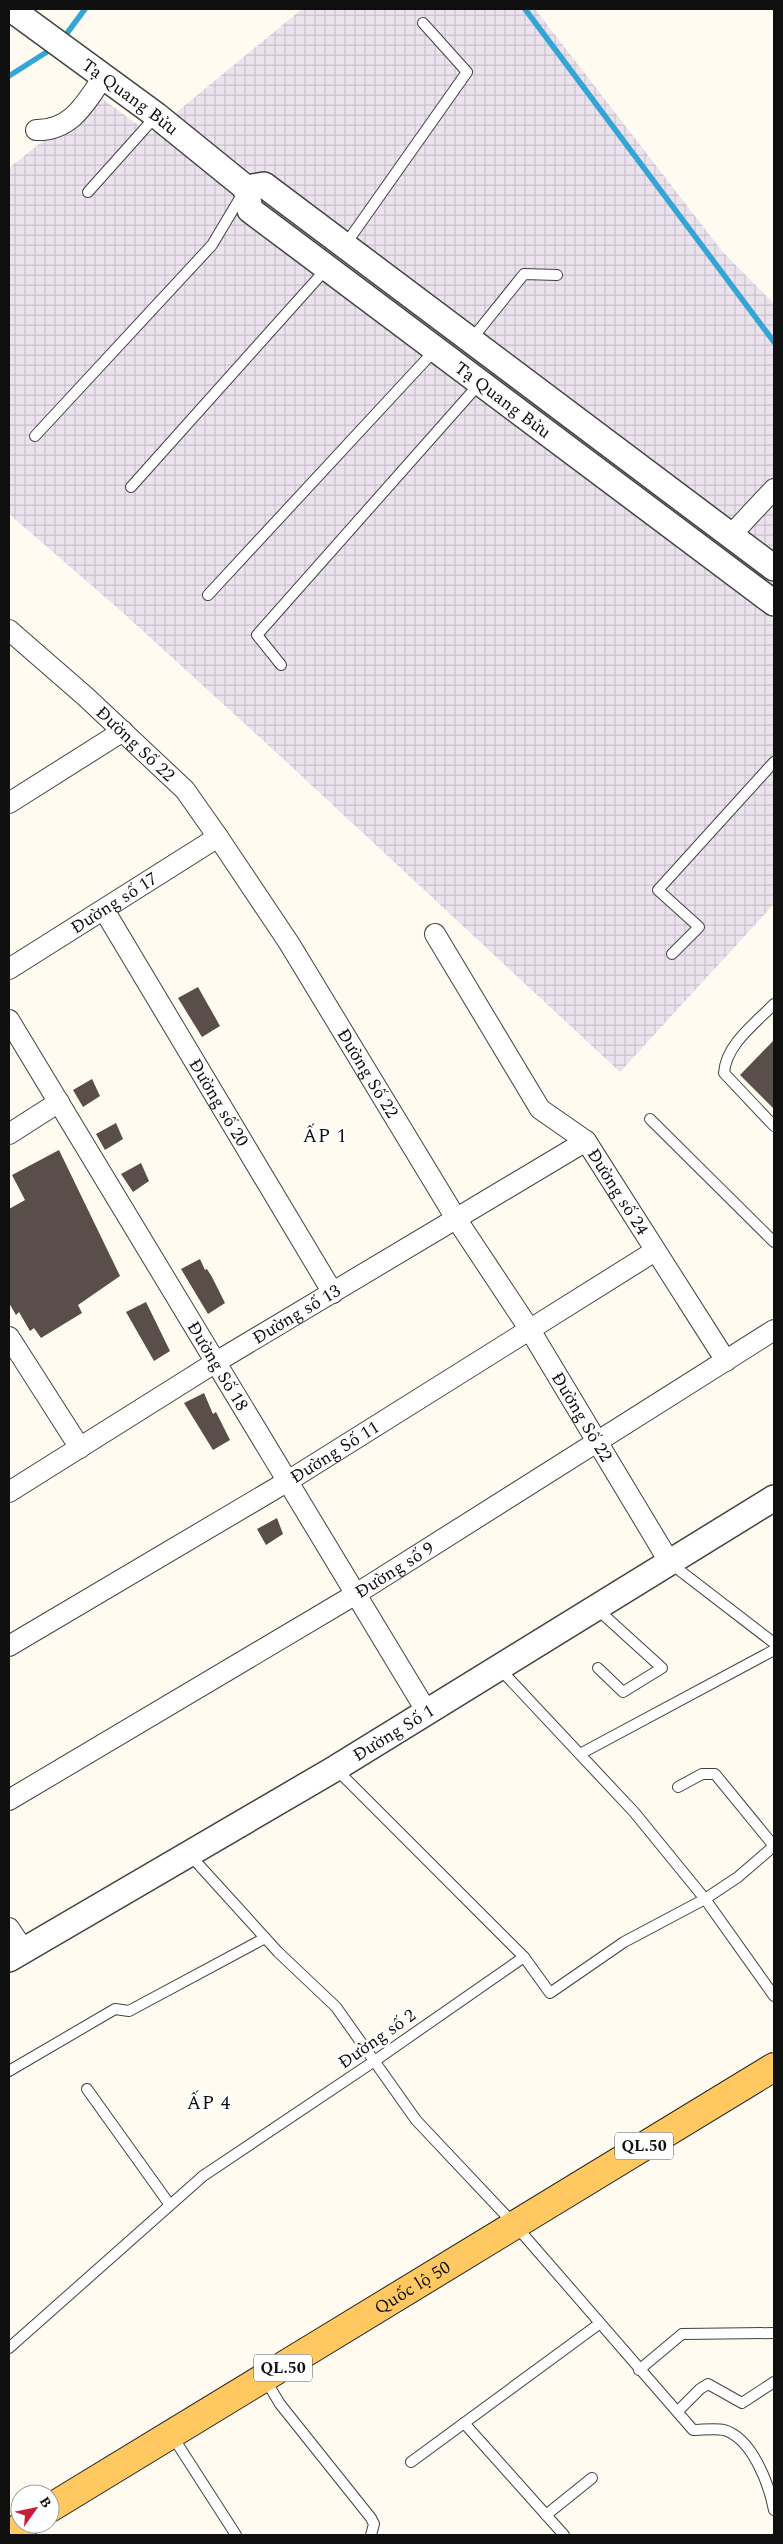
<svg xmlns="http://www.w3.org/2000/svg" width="783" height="2544" viewBox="0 0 783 2544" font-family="Spectral,serif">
	<defs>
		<pattern id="industrial-grid" width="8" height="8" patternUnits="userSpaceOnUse" patternTransform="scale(1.25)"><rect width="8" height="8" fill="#ece3ee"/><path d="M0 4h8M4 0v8" fill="none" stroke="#c9c2cb"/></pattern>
	</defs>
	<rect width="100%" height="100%" fill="#fffbf1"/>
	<!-- industrial -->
	<path fill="url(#industrial-grid)" d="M 302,9 L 535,9 L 722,251 L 774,304 L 774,904 L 620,1072 L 280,756 L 121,611 L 9,514 L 9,168 L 99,96 L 150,134 Z"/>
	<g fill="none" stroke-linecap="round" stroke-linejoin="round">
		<!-- stream -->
		<g stroke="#34a6d6" stroke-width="5.5">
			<path d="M 525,9 L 774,342"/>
			<path d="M 62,40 L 85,9"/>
			<path d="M 9,76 L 53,48"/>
		</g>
	</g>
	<!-- building -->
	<g fill="#594e4a">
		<path d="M 198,987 L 220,1026 L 202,1037 L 178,998 Z"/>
		<path d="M 774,1040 L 774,1109 L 740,1075 Z"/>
		<path d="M 92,1079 L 100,1096 L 83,1107 L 73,1090 Z"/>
		<path d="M 116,1123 L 123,1139 L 105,1150 L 96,1134 Z"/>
		<path d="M 59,1150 L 120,1276 L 78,1305 L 82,1313 L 41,1338 L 34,1328 L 30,1331 L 19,1312 L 16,1315 L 9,1303 L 9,1209 L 25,1200 L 12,1175 Z"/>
		<path d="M 141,1163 L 149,1181 L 133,1192 L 121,1174 Z"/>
		<path d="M 200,1259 L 205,1270 L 207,1269 L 212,1277 L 225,1303 L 208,1314 L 181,1269 Z"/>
		<path d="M 146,1302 L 170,1351 L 154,1361 L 126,1312 Z"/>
		<path d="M 204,1393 L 213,1414 L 216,1412 L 230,1440 L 213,1450 L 184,1403 Z"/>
		<path d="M 277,1518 L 283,1534 L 266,1545 L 257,1529 Z"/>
	</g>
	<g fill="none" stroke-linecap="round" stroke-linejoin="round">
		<defs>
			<g id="service">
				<path d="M 88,192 L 156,116"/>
				<path d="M 345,245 L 467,72 L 423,23"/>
				<path d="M 471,340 L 524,274 L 557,275"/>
				<path d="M 35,436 L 212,245 L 243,193"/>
				<path d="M 131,487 L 327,268"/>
				<path d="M 208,595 L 435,350"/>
				<path d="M 281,665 L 257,635 L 480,383"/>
				<path d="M 672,954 L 699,927 L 658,890 L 774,762"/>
				<path d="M 774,1004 C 756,1023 726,1044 724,1073 L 774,1126"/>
				<path d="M 650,1119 L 774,1242"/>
				<path d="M 670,1563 L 774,1643"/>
				<path d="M 596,1608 L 662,1668 L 623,1692 L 598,1668"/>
				<path d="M 499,1668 L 634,1812 L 705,1899 L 774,1996"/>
				<path d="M 580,1754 L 774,1650"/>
				<path d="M 336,1769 L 524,1957"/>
				<path d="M 678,1787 L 702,1774 L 715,1774 L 774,1846"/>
				<path d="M 189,1854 L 278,1952 L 336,2007 L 416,2120 L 515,2225 L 693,2430 C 702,2430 715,2428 724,2430 C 752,2438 769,2484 774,2510"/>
				<path d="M 9,2071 L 115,2009 L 129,2011 L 265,1938"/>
				<path d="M 87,2089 L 170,2205"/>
				<path d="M 9,2348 L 203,2176 L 373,2062 L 524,1957 L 550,1993 L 624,1942 L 705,1899 L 738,1877 L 774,1846"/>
				<path d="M 639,2370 L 682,2334 L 774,2333"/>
				<path d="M 265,2379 L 280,2404 L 371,2518 L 374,2524 L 371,2535"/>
				<path d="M 678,2411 L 700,2389 L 708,2384 L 742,2403 L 774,2382"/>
				<path d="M 464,2423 L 564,2535"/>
				<path d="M 171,2434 L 236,2535"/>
				<path d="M 411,2462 L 599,2324"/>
				<path d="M 546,2515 L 592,2478"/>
			</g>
			<g id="minor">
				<path d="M 36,130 C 72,131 86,102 104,76"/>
				<path d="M 731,535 L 774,489"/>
				<path id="s1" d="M 9,630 L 86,697 L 185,790 L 218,837 L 289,943 L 457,1220 L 530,1330 L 670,1563"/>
				<path d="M 9,803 L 123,731"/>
				<path id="s2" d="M 104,910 L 333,1293"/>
				<path id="s3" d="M 435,934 L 540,1109 L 586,1141 L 726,1361"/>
				<path id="s4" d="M 9,969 L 218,837"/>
				<path id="s5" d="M 9,1020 L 427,1712"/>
				<path d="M 9,1134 L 59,1102"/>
				<path d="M 9,1337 L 80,1448"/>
				<path id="s6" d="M 9,1492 L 216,1362 L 586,1141"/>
				<path id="s7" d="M 9,1646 L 288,1481 L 655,1251"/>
				<path id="s8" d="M 9,1800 L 356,1594 L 774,1330"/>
				<path d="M 9,1928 L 23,1949"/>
			</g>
			<g id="tertiary">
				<path id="s9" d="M 11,9 L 156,115 L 246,188 L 250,210 L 774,603"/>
				<path d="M 246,188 L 264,185 L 774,568"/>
				<path id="s10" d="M 9,1959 L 336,1768 L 774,1498"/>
			</g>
			<g id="primary">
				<path id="s11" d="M 50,2508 L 774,2067"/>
				<path d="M 9,2534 L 25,2524"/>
			</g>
		</defs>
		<!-- service casing -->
		<use href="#service" stroke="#424242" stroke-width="12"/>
		<!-- minor casing -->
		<use href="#minor" stroke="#424242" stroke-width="22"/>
		<!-- tertiary casing -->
		<use href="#tertiary" stroke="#424242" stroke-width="28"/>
		<!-- primary casing -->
		<use href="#primary" stroke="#202020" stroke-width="30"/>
		<!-- service -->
		<use href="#service" stroke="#fff" stroke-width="10"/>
		<!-- minor -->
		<use href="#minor" stroke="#fff" stroke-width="20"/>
		<!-- tertiary -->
		<use href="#tertiary" stroke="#fff" stroke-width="25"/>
		<!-- primary -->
		<use href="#primary" stroke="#ffc861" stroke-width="28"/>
	</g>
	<g text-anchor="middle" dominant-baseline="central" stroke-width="5" stroke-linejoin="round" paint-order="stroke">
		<!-- shield labels -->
		<g fill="#fff" stroke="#575757" stroke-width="1">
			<rect x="615" y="2132.5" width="58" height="27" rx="4"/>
			<rect x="254" y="2354.5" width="58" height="27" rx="4"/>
		</g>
		<g font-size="16" font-weight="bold" fill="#0f0f0f">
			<text x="644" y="2146">QL.50</text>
			<text x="283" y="2368">QL.50</text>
		</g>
		<!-- street labels -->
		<g font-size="18" fill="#0f0f0f" stroke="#fff">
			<text stroke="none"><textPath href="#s9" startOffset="148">Tạ Quang Bửu</textPath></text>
			<text stroke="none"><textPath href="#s9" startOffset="634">Tạ Quang Bửu</textPath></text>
			<text stroke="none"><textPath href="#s1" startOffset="170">Đường Số 22</textPath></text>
			<text stroke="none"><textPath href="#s4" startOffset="124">Đường số 17</textPath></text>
			<text stroke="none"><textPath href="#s1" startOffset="575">Đường Số 22</textPath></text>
			<text stroke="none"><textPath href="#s2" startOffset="224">Đường số 20</textPath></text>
			<text stroke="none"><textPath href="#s3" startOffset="320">Đường số 24</textPath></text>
			<text stroke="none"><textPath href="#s6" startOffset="338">Đường số 13</textPath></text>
			<text stroke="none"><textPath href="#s5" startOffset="404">Đường Số 18</textPath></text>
			<text stroke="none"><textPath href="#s1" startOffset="980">Đường Số 22</textPath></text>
			<text stroke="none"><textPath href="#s7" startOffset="379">Đường Số 11</textPath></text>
			<text stroke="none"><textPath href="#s8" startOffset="449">Đường số 9</textPath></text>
			<text stroke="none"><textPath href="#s10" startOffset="446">Đường Số 1</textPath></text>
			<text transform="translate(377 2039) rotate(-35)">Đường số 2</text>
			<text stroke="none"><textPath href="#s11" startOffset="424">Quốc lộ 50</textPath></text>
		</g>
		<!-- neighbourhood labels -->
		<g font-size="19" letter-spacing="1" fill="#0f0f0f" stroke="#fff">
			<text x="325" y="1136">ẤP 1</text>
			<text x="209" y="2103">ẤP 4</text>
		</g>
	</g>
	<!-- border -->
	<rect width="783" height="2544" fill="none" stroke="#0f0f0f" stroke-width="20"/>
	<!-- north arrow -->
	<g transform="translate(35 2509) rotate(57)"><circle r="24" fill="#ffffff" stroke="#9f9f9f"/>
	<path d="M0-4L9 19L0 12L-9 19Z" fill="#c91d37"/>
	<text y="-8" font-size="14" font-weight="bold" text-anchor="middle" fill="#0f0f0f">B</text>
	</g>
</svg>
